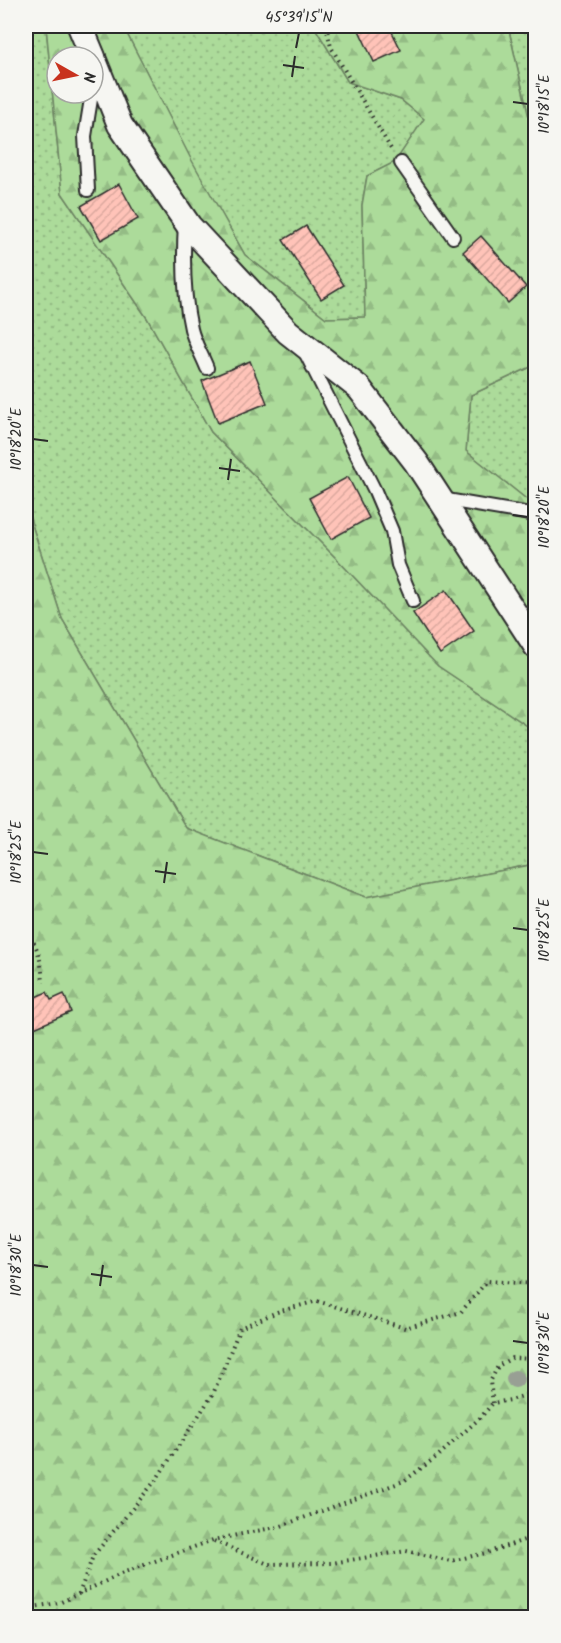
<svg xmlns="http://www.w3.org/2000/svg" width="561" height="1643" viewBox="0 0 561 1643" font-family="Kalam,sans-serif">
	<defs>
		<pattern id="grass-dots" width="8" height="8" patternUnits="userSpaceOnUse" patternTransform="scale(1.5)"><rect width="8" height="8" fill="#acdb9a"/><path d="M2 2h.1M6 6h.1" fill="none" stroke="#94bc85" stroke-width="1.8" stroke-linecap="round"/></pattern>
		<pattern id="forest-firs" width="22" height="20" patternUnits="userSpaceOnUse" patternTransform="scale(1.5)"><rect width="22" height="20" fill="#acdb9a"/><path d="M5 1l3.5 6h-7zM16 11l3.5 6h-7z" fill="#94bc85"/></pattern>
		<pattern id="building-hatch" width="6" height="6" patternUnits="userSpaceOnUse" patternTransform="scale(1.5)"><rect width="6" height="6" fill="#ffc3b8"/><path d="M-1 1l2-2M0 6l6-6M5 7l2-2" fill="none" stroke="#dba89e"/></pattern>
	</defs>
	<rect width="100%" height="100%" fill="#f6f6f2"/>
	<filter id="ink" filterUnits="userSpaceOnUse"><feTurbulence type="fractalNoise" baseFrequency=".0167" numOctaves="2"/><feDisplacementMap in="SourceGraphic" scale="12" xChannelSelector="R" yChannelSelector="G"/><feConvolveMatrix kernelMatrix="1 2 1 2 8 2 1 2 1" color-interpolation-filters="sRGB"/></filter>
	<g filter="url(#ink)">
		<!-- grass -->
		<g fill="url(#grass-dots)" stroke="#6c8362" stroke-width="1.5">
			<path d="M 26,26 L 46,26 L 62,193 L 147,318 L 211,432 L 335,557 L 438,666 L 535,731 L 535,864 L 366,897 L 186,828 L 62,619 L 26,506 Z"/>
			<path d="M 123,26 L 314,26 L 348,82 L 401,100 L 425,119 L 395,162 L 367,176 L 362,205 L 365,317 L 326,318 L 245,255 L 191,160 Z"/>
			<path d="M 508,26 L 535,26 L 535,191 L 534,191 L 530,122 Z"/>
			<path d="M 535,365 L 535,506 L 466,451 L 471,395 Z"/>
		</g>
		<!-- forest -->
		<g fill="url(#forest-firs)" stroke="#6c8362" stroke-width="1.5" fill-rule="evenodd">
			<path d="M 46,26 L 123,26 L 191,159 L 245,255 L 326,318 L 365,317 L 362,205 L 367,176 L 395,162 L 424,119 L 401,100 L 348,82 L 314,26 L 508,26 L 530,122 L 534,190 L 535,191 L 535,365 L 471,395 L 466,451 L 535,506 L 535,731 L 438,666 L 335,557 L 211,432 L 147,318 L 62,193 ZM 57,57 L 93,57 L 93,93 L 57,93 Z"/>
			<path d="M 26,506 L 62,619 L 186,828 L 366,897 L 535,864 L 535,1617 L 26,1617 Z"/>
		</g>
		<!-- building -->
		<g fill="url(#building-hatch)" stroke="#2b2b2b" stroke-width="1.5">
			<path d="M 357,26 L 389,26 L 401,50 L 374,62 Z"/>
			<path d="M 119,184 L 138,219 L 101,240 L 81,206 Z"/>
			<path d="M 306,226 L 344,285 L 321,299 L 283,240 Z"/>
			<path d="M 481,236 L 526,287 L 508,303 L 463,252 Z"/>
			<path d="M 250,361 L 267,403 L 218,423 L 202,381 Z"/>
			<path d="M 348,477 L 369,518 L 331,539 L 309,498 Z"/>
			<path d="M 446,590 L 474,631 L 440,654 L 413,613 Z"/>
			<path d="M 536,602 L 536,626 L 524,610 Z"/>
			<path d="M 47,992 L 51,1000 L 64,994 L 71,1012 L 32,1029 L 26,1013 L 26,1001 Z"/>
		</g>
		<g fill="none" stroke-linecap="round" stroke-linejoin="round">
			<defs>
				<g id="service">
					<path d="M 401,163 L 453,237"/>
					<path d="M 88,190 L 85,136 L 92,93"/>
					<path d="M 185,222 C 183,257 183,294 191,329 C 194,342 202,355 207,368"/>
					<path d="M 306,354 L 375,491 L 392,531 L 398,565 L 413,601"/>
					<path d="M 441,499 L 536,515"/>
				</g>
				<g id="minor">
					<path d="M 80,26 L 93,57"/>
					<path d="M 93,58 L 120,125 L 189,226 L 288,332 L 359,388 L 416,462 L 536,646"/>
				</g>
			</defs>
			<!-- service casing -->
			<use href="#service" stroke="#2b2b2b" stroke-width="16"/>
			<!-- minor casing -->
			<use href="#minor" stroke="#2b2b2b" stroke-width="28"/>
			<!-- path -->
			<g stroke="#2b2b2b" stroke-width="4" stroke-dasharray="1.5 4.5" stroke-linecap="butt">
				<path d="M 326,26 L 331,47 L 391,149"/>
				<path d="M 26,933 C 39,944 42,966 43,983"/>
				<path d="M 493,1403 L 490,1382 L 498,1366 L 512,1358 L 536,1359"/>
				<path d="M 214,1541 L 268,1564 L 332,1563 L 406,1551 L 451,1561 L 486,1553 L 536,1536"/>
				<path d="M 79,1594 L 93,1556 L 156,1480 L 213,1394 L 240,1328 L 277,1312 L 317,1301 L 405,1328 L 461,1312 L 487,1281 L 536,1284"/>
				<path d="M 26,1608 L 59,1603 L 125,1572 L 213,1540 L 281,1526 L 404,1481 L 439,1455 L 481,1417 L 493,1403 L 511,1400 L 536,1391"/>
			</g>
			<!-- service -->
			<use href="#service" stroke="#f6f6f2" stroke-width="12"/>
			<!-- minor -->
			<use href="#minor" stroke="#f6f6f2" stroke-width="24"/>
		</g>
		<!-- trees -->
		<circle fill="#989f94" cx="515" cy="1379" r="9"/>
	</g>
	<!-- ticks -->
	<path fill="none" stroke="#2b2b2b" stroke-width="2" d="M 296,48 L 299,33M 283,65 L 304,68M 292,77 L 295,56M 513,102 L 528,104M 33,439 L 48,441M 219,468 L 240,471M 228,480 L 231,459M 513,515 L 528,517M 33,852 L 48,854M 155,871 L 176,874M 164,883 L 167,862M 513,928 L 528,930M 33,1265 L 48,1267M 91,1274 L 112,1277M 100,1286 L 103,1265M 513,1341 L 528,1343"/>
	<!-- margin -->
	<rect width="561" height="1643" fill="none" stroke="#f6f6f2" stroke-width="66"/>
	<!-- north arrow -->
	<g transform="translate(75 75) rotate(99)"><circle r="28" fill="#f6f6f2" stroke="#a5a5a2" stroke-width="1.5"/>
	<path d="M0-4.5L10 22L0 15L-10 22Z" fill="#c8321e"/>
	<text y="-9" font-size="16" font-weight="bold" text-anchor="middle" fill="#2b2b2b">N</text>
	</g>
	<rect x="33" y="33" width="495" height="1577" fill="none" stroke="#2b2b2b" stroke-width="2"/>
	<g font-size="15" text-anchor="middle" fill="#2b2b2b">
		<text x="299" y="22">45°39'15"N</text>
		<text transform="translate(544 104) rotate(-90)" y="5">10°18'15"E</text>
		<text transform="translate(16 439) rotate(-90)" y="5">10°18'20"E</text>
		<text transform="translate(544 517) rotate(-90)" y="5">10°18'20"E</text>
		<text transform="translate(16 852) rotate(-90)" y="5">10°18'25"E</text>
		<text transform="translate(544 930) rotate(-90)" y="5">10°18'25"E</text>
		<text transform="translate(16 1265) rotate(-90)" y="5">10°18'30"E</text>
		<text transform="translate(544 1343) rotate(-90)" y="5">10°18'30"E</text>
	</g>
</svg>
